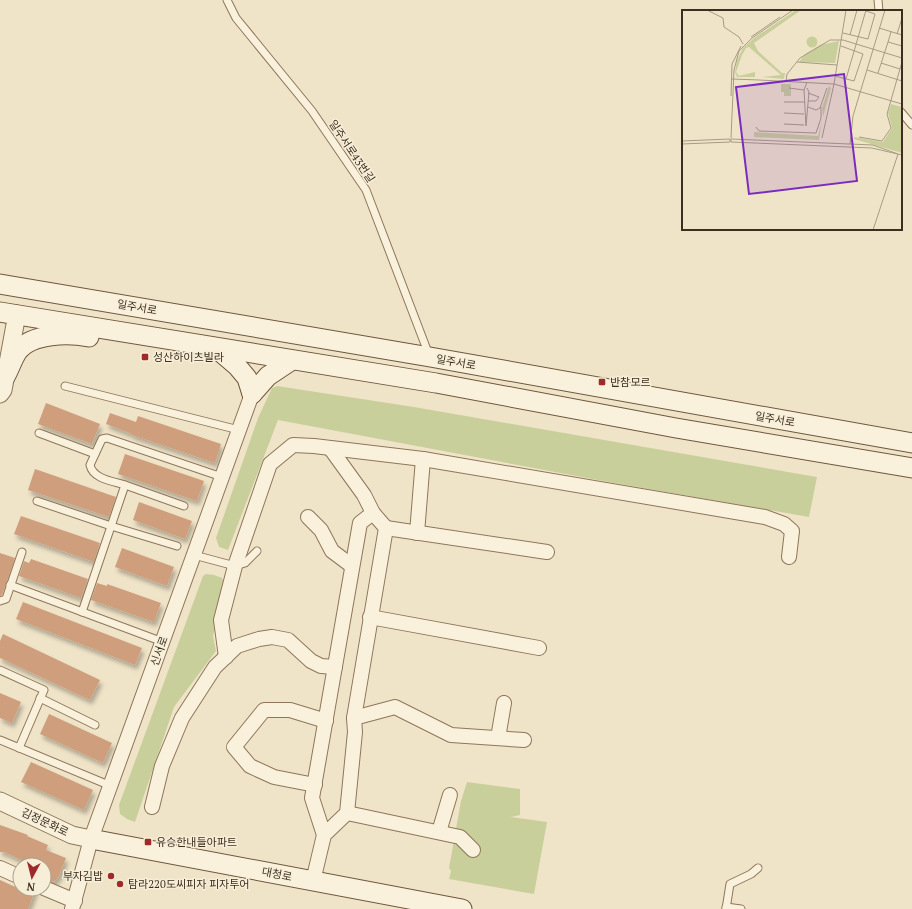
<svg xmlns="http://www.w3.org/2000/svg" width="912" height="909" viewBox="0 0 912 909" font-family="'PT Serif','Noto Sans KR',serif">
	<defs>
		<filter id="shadow"><feDropShadow dx="2.5" dy="4.5" stdDeviation="2" flood-color="#0004"/></filter>
	</defs>
	<rect width="100%" height="100%" fill="#f0e4c8"/>
	<!-- green -->
	<g fill="#c9cf9b">
		<path d="M 277,386 L 414,407 L 817,477 L 809,517 L 603,481 L 278,420 L 228,550 L 219,547 L 216,538 L 258,418 L 272,388 Z"/>
		<path d="M 206,574 L 214,575 L 222,578 L 225,586 L 213,636 L 216,651 L 174,707 L 135,822 L 127,819 L 120,814 L 119,805 L 203,576 Z"/>
		<path d="M 467,782 L 520,789 L 520,815 L 511,817 L 547,822 L 534,894 L 449,879 L 451,871 L 449,868 L 461,801 Z"/>
	</g>
	<!-- building -->
	<g fill="#cf9f7d" filter="url(#shadow)">
		<path d="M 46,403 L 100,424 L 92,444 L 38,424 Z"/>
		<path d="M 110,413 L 136,422 L 138,416 L 221,444 L 215,463 L 132,435 L 132,434 L 106,424 Z"/>
		<path d="M 125,454 L 204,481 L 197,501 L 118,474 Z"/>
		<path d="M 35,469 L 116,497 L 109,517 L 28,490 Z"/>
		<path d="M 139,502 L 192,521 L 185,539 L 133,520 Z"/>
		<path d="M 21,516 L 100,543 L 94,562 L 14,534 Z"/>
		<path d="M 122,548 L 174,567 L 167,586 L 115,567 Z"/>
		<path d="M 0,553 L 15,558 L 2,595 L 0,596 Z"/>
		<path d="M 31,559 L 88,579 L 81,598 L 19,576 L 24,561 L 29,563 Z"/>
		<path d="M 97,583 L 107,586 L 107,584 L 161,603 L 154,622 L 91,600 Z"/>
		<path d="M 23,602 L 142,648 L 135,665 L 16,619 Z"/>
		<path d="M 3,634 L 100,680 L 90,700 L 0,658 L 0,641 Z"/>
		<path d="M 0,693 L 21,702 L 12,723 L 0,718 Z"/>
		<path d="M 49,714 L 112,743 L 103,763 L 40,734 Z"/>
		<path d="M 31,762 L 93,790 L 84,810 L 21,782 Z"/>
		<path d="M 0,825 L 28,835 L 27,836 L 48,845 L 46,850 L 66,858 L 59,876 L 55,881 L 51,882 L 44,879 L 44,865 L 19,865 L 21,860 L 4,852 L 0,852 Z"/>
		<path d="M 0,880 L 20,889 L 36,889 L 28,909 L 0,909 Z"/>
	</g>
	<g fill="none" stroke-linecap="round" stroke-linejoin="round">
		<defs>
			<g id="service">
				<path d="M 227,0 L 236,18 L 312,111 L 366,190 L 429,355"/>
				<path d="M 878,0 L 879,11"/>
				<path d="M 901,112 L 912,125"/>
				<path d="M 65,386 L 239,430"/>
				<path d="M 39,433 L 95,454"/>
				<path d="M 125,485 L 184,506"/>
				<path d="M 37,501 L 111,526 L 177,546"/>
				<path d="M 194,555 L 235,566 L 245,563 L 257,551"/>
				<path d="M 10,585 L 163,642"/>
				<path d="M 0,601 L 6,599 L 22,552"/>
				<path d="M 82,612 L 125,485 C 112,481 93,479 90,465 L 102,439 L 107,438 L 222,477"/>
				<path d="M 0,670 L 44,690 L 19,748"/>
				<path d="M 40,698 L 95,725"/>
				<path d="M 0,740 L 111,786"/>
				<path d="M 726,907 L 741,909"/>
				<path d="M 726,909 L 730,884 L 751,874 L 758,868"/>
			</g>
			<g id="minor">
				<path d="M 330,448 L 364,495 L 373,513"/>
				<path d="M 308,517 L 321,530 L 332,551 L 352,566"/>
				<path d="M 386,528 L 547,552"/>
				<path d="M 417,533 L 423,459"/>
				<path d="M 370,617 L 539,648"/>
				<path d="M 226,657 L 221,620 L 235,566 L 270,464 L 293,445 L 314,446 L 423,459 L 765,517 L 784,524 L 792,531 L 789,557"/>
				<path d="M 354,718 L 395,707 L 451,735 L 524,740"/>
				<path d="M 498,738 L 504,703"/>
				<path d="M 315,785 L 274,777 L 250,766 L 234,747 L 264,710 L 290,710 L 326,721"/>
				<path d="M 152,807 L 162,766 L 182,718 L 215,667 L 237,646 L 259,639 L 272,637 L 288,640 L 311,661 L 321,666 L 335,667"/>
				<path d="M 347,813 L 460,837 L 473,850"/>
				<path d="M 439,832 L 450,795"/>
				<path d="M 0,868 L 20,877"/>
				<path d="M 313,881 L 324,835 L 347,813 L 355,732 L 354,718 L 386,528 L 373,513 L 360,523 L 312,798 L 324,835"/>
				<path d="M 44,888 L 75,901"/>
				<path d="M 72,909 L 91,839 L 252,394"/>
			</g>
			<g id="tertiary">
				<path d="M 0,394 L 3,390 L 17,314"/>
				<path d="M 0,801 L 72,835 L 91,839"/>
			</g>
			<g id="secondary">
				<path d="M 0,284 L 430,357 L 912,443"/>
				<path d="M 0,312 L 436,383 L 676,428 L 912,468"/>
				<path d="M 216,348 L 237,366 L 247,378 L 252,394"/>
				<path d="M 5,377 C 10,368 13,358 18,351 C 32,333 69,333 89,337"/>
				<path d="M 252,394 L 268,376 L 292,360"/>
				<path d="M 91,839 L 462,909"/>
			</g>
		</defs>
		<!-- service casing -->
		<use href="#service" stroke="#8d765c" stroke-width="9"/>
		<!-- minor casing -->
		<use href="#minor" stroke="#8d765c" stroke-width="16"/>
		<!-- tertiary casing -->
		<use href="#tertiary" stroke="#8d765c" stroke-width="19"/>
		<!-- secondary casing -->
		<use href="#secondary" stroke="#6f573f" stroke-width="21"/>
		<!-- service -->
		<use href="#service" stroke="#faf1dc" stroke-width="7"/>
		<!-- minor -->
		<use href="#minor" stroke="#faf1dc" stroke-width="14"/>
		<!-- tertiary -->
		<use href="#tertiary" stroke="#faf1dc" stroke-width="17"/>
		<!-- secondary -->
		<use href="#secondary" stroke="#faf1dc" stroke-width="19"/>
	</g>
	<!-- markers -->
	<g fill="#9e2a2b" stroke="#f7eed8" stroke-width="1.5">
		<rect x="141" y="353" width="8" height="8" rx="2"/>
		<rect x="598" y="378" width="8" height="8" rx="2"/>
		<rect x="144" y="838" width="8" height="8" rx="2"/>
		<circle cx="111" cy="876" r="4"/>
		<circle cx="120" cy="884" r="4"/>
	</g>
	<g text-anchor="middle" dominant-baseline="central" stroke-width="3" stroke-linejoin="round" paint-order="stroke">
		<!-- street labels -->
		<g font-size="11" fill="#3d2e20" stroke="#f7eed8">
			<text transform="translate(352 151) rotate(56)">일주서로43번길</text>
			<text transform="translate(137 307) rotate(10)">일주서로</text>
			<text transform="translate(456 362) rotate(10)">일주서로</text>
			<text transform="translate(775 419) rotate(10)">일주서로</text>
			<text transform="translate(159 651) rotate(-70)">신서로</text>
			<text transform="translate(45 822) rotate(25)">김정문화로</text>
			<text transform="translate(277 874) rotate(11)">대청로</text>
		</g>
		<!-- poi labels -->
		<g font-size="11" fill="#3d2e20" stroke="#f7eed8" text-anchor="start">
			<text x="153" y="357">성산하이츠빌라</text>
			<text x="610" y="382">반참모르</text>
			<text x="156" y="842">유승한내들아파트</text>
			<text x="103" y="876" text-anchor="end">부자김밥</text>
			<text x="128" y="884">탐라220도씨피자 피자투어</text>
		</g>
	</g>
	<!-- overview -->
	<g transform="translate(682 10)">
		<rect width="220" height="220" fill="#f0e4c8"/>
		<path d="M 114,0 L 119,0 L 72,33 L 76,41 L 100,63 L 103,63 L 102,69 L 80,67 L 99,65 L 67,37 L 64,38 L 60,45 L 54,62 L 57,66 L 73,62 L 73,67 L 55,67 L 53,62 L 55,50 L 61,38 L 72,28 ZM124.5 32a5.5 5.5 0 1 1 11 0a5.5 5.5 0 1 1-11 0ZM 157,31 L 153,53 L 117,52 L 123,44 L 138,35 ZM 99,74 L 109,74 L 109,86 L 102,86 L 102,82 L 99,82 ZM 147,76 L 149,78 L 141,107 L 140,98 ZM 209,94 L 220,97 L 220,143 L 172,129 L 172,127 L 201,132 L 210,118 L 206,103 ZM 140,110 L 137,130 L 72,127 L 72,122 L 136,126 Z" fill="#c9cf9b"/>
		<path fill="none" stroke="#a89b85" stroke-width="1" d="M 25,0 L 41,8 L 42,17 L 57,27 L 61,34M 197,18 L 220,25M 209,22 L 206,32 L 220,36M 161,23 L 186,29 L 193,4 L 184,1M 215,24 L 220,8M 168,25 L 175,0M 69,27 L 98,7M 115,52 L 155,55M 199,53 L 218,59M 185,60 L 220,71M 196,63 L 206,32M 153,66 L 172,71 L 181,44 L 159,36M 50,69 L 77,70M 164,69 L 184,0M 77,70 L 152,74M 104,71 L 105,64 L 118,48 L 148,30 L 161,30 L 220,48M 152,74 L 220,94M 107,78 L 122,80M 125,78 L 127,82 L 124,116 L 122,80 L 125,72M 49,86 L 50,54 L 59,36M 126,91 L 134,91 L 137,87 L 126,83M 102,92 L 123,92M 126,97 L 134,100 L 138,98 L 145,78M 102,103 L 122,104M 102,114 L 122,115M 74,117 L 77,121 L 134,123 L 139,108 L 139,97M 177,127 L 200,131 L 209,118 L 205,104 L 220,52M 49,128 L 52,60 L 57,41 L 70,28 L 111,0M 140,128 L 152,74 L 164,0M 0,131 L 48,129 L 48,132 L 0,134M 168,134 L 171,106 L 203,0M 216,144 L 191,135 L 49,129 L 49,132 L 190,138 L 220,145M 191,220 L 216,144"/>
		<path fill="#7b2cbf" fill-opacity="0.15" stroke="#7b2cbf" stroke-width="2" d="M 162,64 L 175,171 L 67,184 L 54,77 Z"/>
		<rect width="220" height="220" fill="none" stroke="#3d2e20" stroke-width="2"/>
	</g>
	<!-- north arrow -->
	<g transform="translate(32 877) rotate(187)"><circle r="19" fill="#f7eed8" stroke="#ada18e"/>
	<path d="M0-3L7 15L0 10L-7 15Z" fill="#9e2a2b"/>
	<text y="-6" font-size="11" font-weight="bold" text-anchor="middle" fill="#3d2e20">N</text>
	</g>
</svg>
